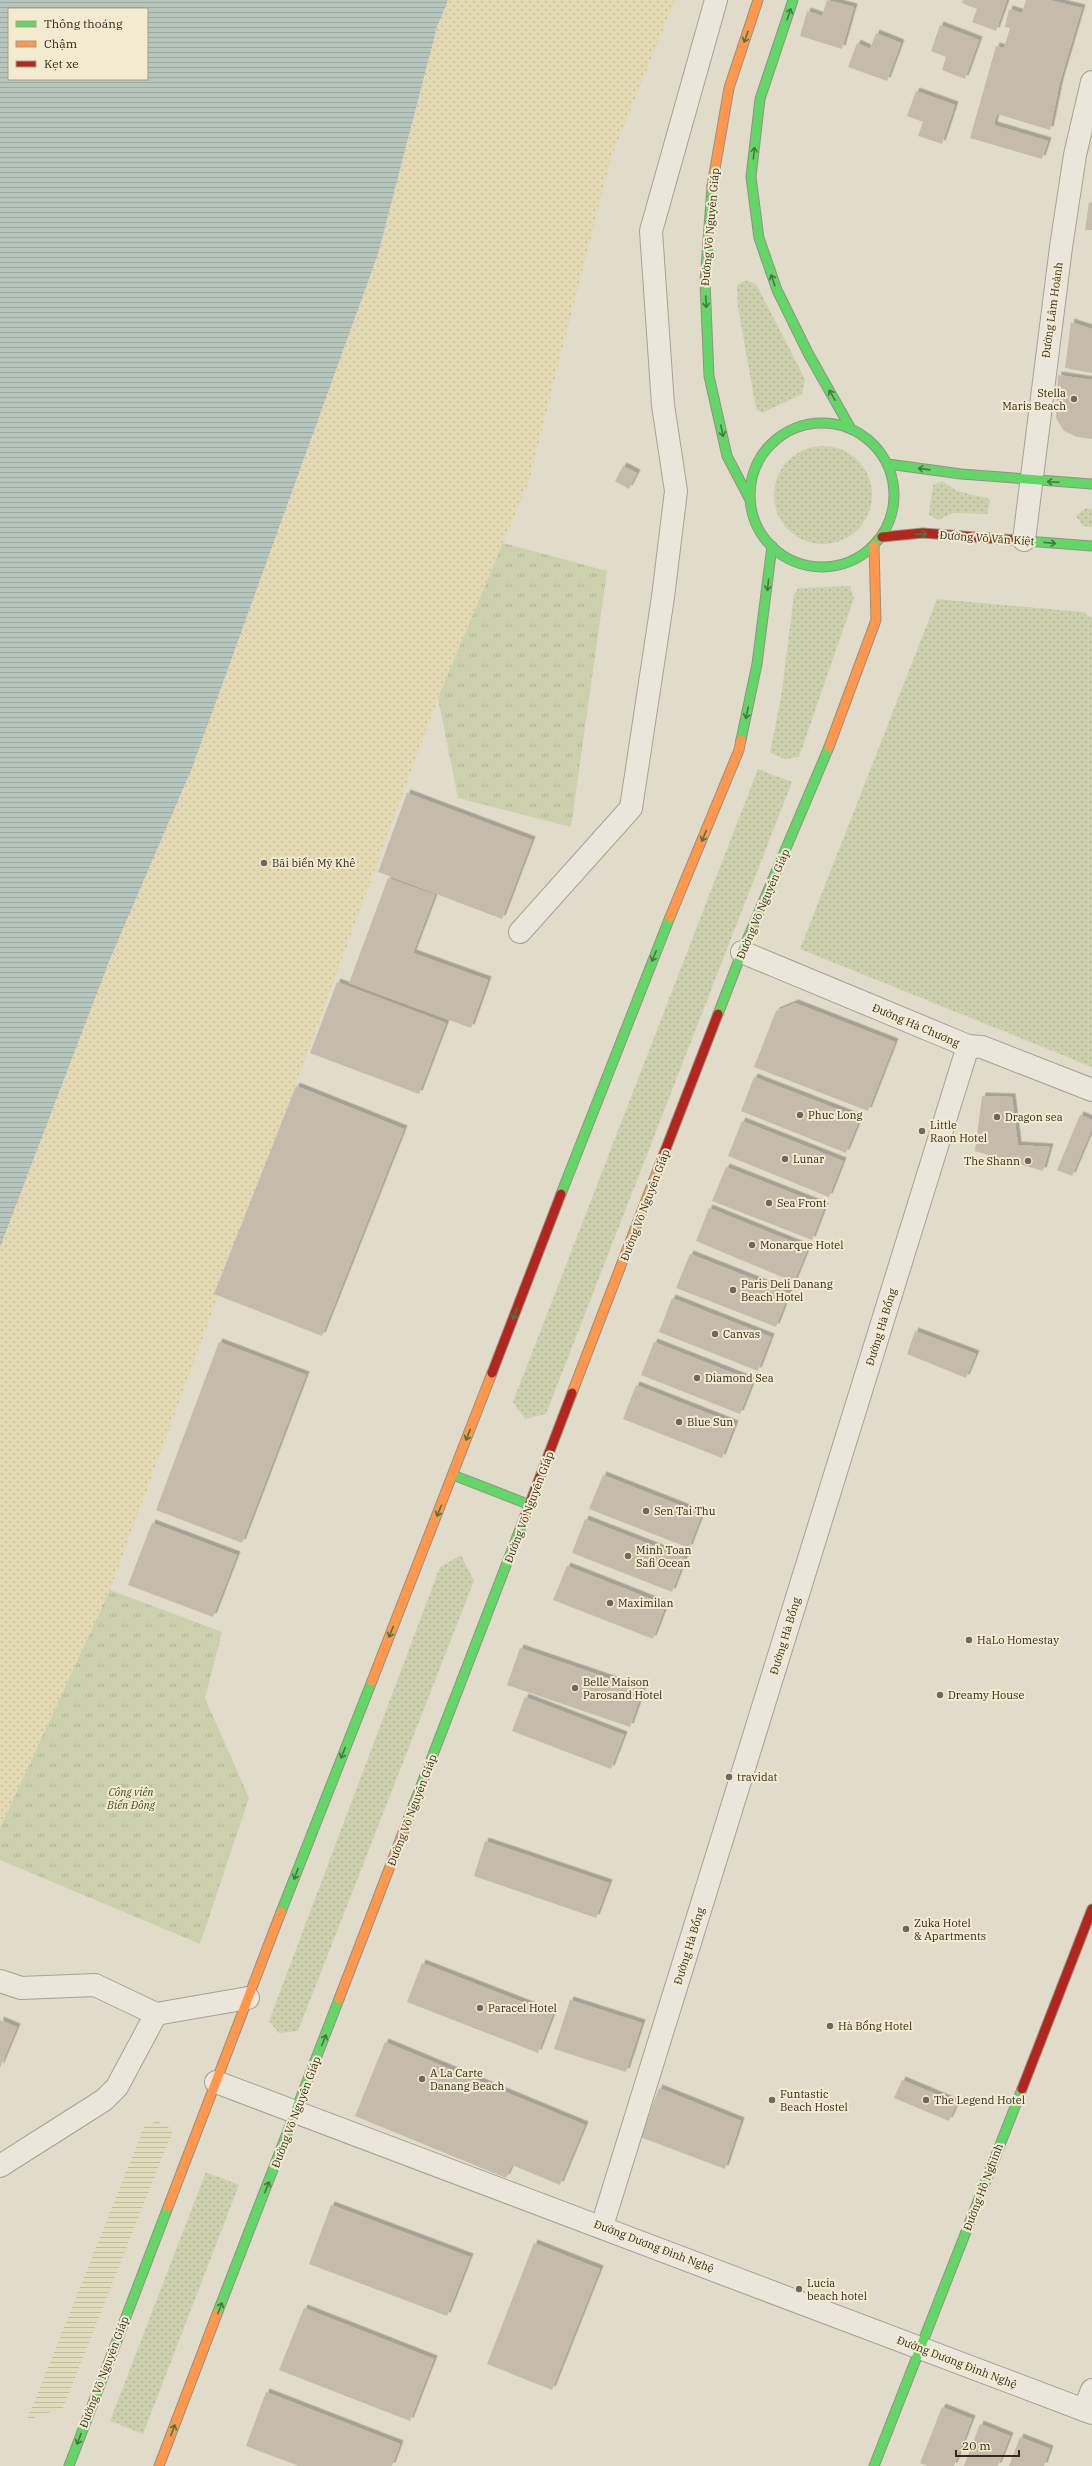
<svg xmlns="http://www.w3.org/2000/svg" width="1092" height="2466" viewBox="0 0 1092 2466" font-family="'IBM Plex Serif',serif">
	<defs>
		<pattern id="farmland-rules" width="6" height="5" patternUnits="userSpaceOnUse"><rect width="6" height="5" fill="#e0dcbb"/><path d="M0 2.5h6" fill="none" stroke="#c1bda0"/></pattern>
		<pattern id="grass-dots" width="8" height="8" patternUnits="userSpaceOnUse"><rect width="8" height="8" fill="#cdd0ad"/><path d="M2 2h.1M6 6h.1" fill="none" stroke="#b0b394" stroke-width="1.8" stroke-linecap="round"/></pattern>
		<pattern id="sand-dots" width="8" height="8" patternUnits="userSpaceOnUse"><rect width="8" height="8" fill="#e3dab3"/><path d="M2 2h.1M6 6h.1" fill="none" stroke="#c3bb9a" stroke-width="1.8" stroke-linecap="round"/></pattern>
		<pattern id="park-tufts" width="24" height="20" patternUnits="userSpaceOnUse"><rect width="24" height="20" fill="#cdd0ad"/><path d="M3 7l-1-3M5 7V3M7 7l1-3M15 17l-1-3M17 17v-4M19 17l1-3" fill="none" stroke="#b0b394"/></pattern>
		<pattern id="water-rules" width="6" height="5" patternUnits="userSpaceOnUse"><rect width="6" height="5" fill="#b6c6bd"/><path d="M0 2.5h6" fill="none" stroke="#9daaa2"/></pattern>
		<filter id="shadow"><feDropShadow dx="3.5" dy="-3.5" stdDeviation="0" flood-color="#0004"/></filter>
	</defs>
	<rect width="100%" height="100%" fill="#e1dcca"/>
	<!-- farmland -->
	<path fill="url(#farmland-rules)" d="M 157,2121 L 173,2130 L 63,2408 L 27,2420 L 144,2127 Z"/>
	<!-- grass -->
	<g fill="url(#grass-dots)">
		<path d="M 746,280 L 756,284 L 805,379 L 802,394 L 762,413 L 756,409 L 738,307 L 737,285 Z"/>
		<circle cx="823" cy="495" r="49"/>
		<path d="M 942,481 L 957,491 L 990,499 L 988,514 L 953,513 L 938,520 L 929,515 L 933,485 Z"/>
		<path d="M 1086,508 L 1092,509 L 1092,527 L 1083,526 L 1076,516 Z"/>
		<path d="M 850,586 L 854,598 L 799,757 L 785,759 L 770,753 L 781,698 L 794,595 L 798,588 Z"/>
		<path d="M 937,599 L 1083,612 L 1092,618 L 1092,1067 L 800,949 Z"/>
		<path d="M 758,769 L 792,782 L 546,1414 L 525,1419 L 513,1402 Z"/>
		<path d="M 461,1555 L 474,1581 L 298,2031 L 279,2033 L 269,2021 L 440,1567 Z"/>
		<path d="M 206,2172 L 239,2185 L 143,2434 L 110,2421 Z"/>
	</g>
	<!-- sand -->
	<path fill="url(#sand-dots)" d="M 448,0 L 675,0 L 611,158 L 529,481 L 438,698 L 110,1590 L 0,1828 L 0,1247 L 110,959 L 192,768 L 378,254 L 437,27 Z"/>
	<!-- park -->
	<g fill="url(#park-tufts)">
		<path d="M 503,543 L 607,571 L 571,827 L 458,798 L 438,698 Z"/>
		<path d="M 110,1590 L 222,1632 L 205,1698 L 249,1798 L 200,1944 L 0,1860 L 0,1828 Z"/>
	</g>
	<!-- water -->
	<path fill="url(#water-rules)" fill-rule="evenodd" d="M 0,0 L 448,0 L 437,27 L 378,254 L 192,768 L 110,959 L 0,1247 ZM 9,9 L 147,9 L 147,79 L 9,79 Z"/>
	<!-- building -->
	<g fill="#c4bbab" filter="url(#shadow)">
		<path d="M 827,0 L 854,7 L 842,49 L 800,36 L 807,11 L 822,16 Z"/>
		<path d="M 963,0 L 1007,0 L 996,31 L 972,22 L 977,9 L 962,3 Z"/>
		<path d="M 1026,0 L 1049,0 L 1082,8 L 1060,82 L 1050,130 L 997,114 L 994,125 L 1048,141 L 1042,159 L 970,138 L 996,46 L 1004,48 L 1010,28 L 1005,27 L 1009,9 L 1022,13 Z"/>
		<path d="M 940,25 L 979,40 L 965,79 L 942,70 L 946,57 L 931,51 Z"/>
		<path d="M 876,33 L 901,43 L 887,81 L 848,67 L 857,43 L 870,49 Z"/>
		<path d="M 916,91 L 955,105 L 942,144 L 918,136 L 923,122 L 907,116 Z"/>
		<path d="M 1089,202 L 1092,203 L 1092,230 L 1085,230 Z"/>
		<path d="M 1071,322 L 1092,329 L 1092,373 L 1065,368 Z"/>
		<path d="M 1058,375 L 1092,380 L 1092,439 L 1077,437 L 1064,431 L 1056,418 Z"/>
		<path d="M 623,466 L 637,473 L 629,489 L 615,481 Z"/>
		<path d="M 407,793 L 532,840 L 502,919 L 378,872 Z"/>
		<path d="M 388,878 L 435,895 L 413,953 L 488,980 L 471,1028 L 349,983 Z"/>
		<path d="M 337,982 L 446,1023 L 419,1094 L 310,1053 Z"/>
		<path d="M 795,1003 L 895,1042 L 868,1111 L 754,1067 L 776,1011 Z"/>
		<path d="M 754,1077 L 860,1118 L 846,1153 L 741,1111 Z"/>
		<path d="M 296,1086 L 404,1129 L 322,1336 L 214,1294 Z"/>
		<path d="M 982,1096 L 1012,1097 L 1018,1145 L 1050,1147 L 1043,1171 L 975,1151 Z"/>
		<path d="M 1080,1115 L 1092,1120 L 1092,1129 L 1072,1176 L 1057,1170 Z"/>
		<path d="M 742,1121 L 843,1161 L 829,1197 L 728,1156 Z"/>
		<path d="M 726,1167 L 825,1206 L 812,1240 L 712,1201 Z"/>
		<path d="M 709,1208 L 808,1248 L 794,1282 L 696,1241 Z"/>
		<path d="M 690,1254 L 789,1293 L 776,1327 L 676,1288 Z"/>
		<path d="M 672,1298 L 771,1337 L 758,1371 L 659,1332 Z"/>
		<path d="M 915,1331 L 976,1354 L 966,1378 L 907,1354 Z"/>
		<path d="M 219,1342 L 306,1375 L 242,1543 L 156,1510 Z"/>
		<path d="M 654,1342 L 753,1381 L 740,1414 L 641,1375 Z"/>
		<path d="M 636,1385 L 735,1424 L 722,1458 L 623,1419 Z"/>
		<path d="M 603,1475 L 702,1514 L 689,1548 L 589,1509 Z"/>
		<path d="M 585,1519 L 685,1558 L 672,1592 L 572,1553 Z"/>
		<path d="M 152,1523 L 237,1555 L 213,1617 L 128,1585 Z"/>
		<path d="M 567,1566 L 666,1605 L 653,1639 L 553,1600 Z"/>
		<path d="M 520,1648 L 643,1690 L 630,1727 L 507,1685 Z"/>
		<path d="M 525,1697 L 624,1735 L 611,1769 L 512,1731 Z"/>
		<path d="M 485,1841 L 609,1883 L 596,1918 L 474,1876 Z"/>
		<path d="M 422,1963 L 553,2014 L 538,2053 L 407,2002 Z"/>
		<path d="M 570,2000 L 642,2023 L 626,2072 L 554,2049 Z"/>
		<path d="M 0,2020 L 17,2027 L 0,2068 Z"/>
		<path d="M 385,2042 L 585,2125 L 560,2185 L 512,2165 L 506,2178 L 355,2116 Z"/>
		<path d="M 902,2080 L 957,2103 L 949,2121 L 894,2098 Z"/>
		<path d="M 659,2088 L 741,2121 L 725,2169 L 640,2137 Z"/>
		<path d="M 331,2205 L 470,2257 L 447,2316 L 309,2264 Z"/>
		<path d="M 534,2243 L 600,2269 L 552,2390 L 487,2364 Z"/>
		<path d="M 304,2308 L 434,2359 L 410,2421 L 279,2370 Z"/>
		<path d="M 266,2392 L 400,2444 L 392,2466 L 299,2466 L 246,2446 Z"/>
		<path d="M 942,2407 L 972,2419 L 954,2466 L 928,2466 L 920,2463 Z"/>
		<path d="M 980,2424 L 1010,2436 L 998,2466 L 964,2466 Z"/>
		<path d="M 1020,2437 L 1050,2449 L 1044,2466 L 1009,2466 Z"/>
	</g>
	<g fill="none" stroke-linecap="round" stroke-linejoin="round">
		<defs>
			<g id="street">
				<path d="M 1024,540 L 1061,247 L 1075,155 L 1092,82"/>
				<path d="M 520,932 L 631,808 L 663,597 L 676,491 L 663,405 L 651,231 L 716,0"/>
				<path d="M 742,952 L 968,1046 L 982,1047 L 1092,1090"/>
				<path d="M 0,1981 L 21,1988 L 95,1985 L 156,2014 L 248,1998"/>
				<path d="M 216,2082 L 1092,2413"/>
				<path d="M 0,2166 L 104,2100 L 117,2087 L 156,2014"/>
				<path d="M 602,2226 L 968,1046"/>
				<path d="M 1084,2410 L 1092,2390"/>
			</g>
			<g id="fast">
				<path d="M 793,0 L 760,99 L 751,177 L 759,238 L 777,290 L 808,353 L 851,429"/>
				<path d="M 712,186 L 705,282 L 709,376 L 727,456 L 750,500"/>
				<circle cx="822" cy="495" r="72"/>
				<path d="M 888,464 L 961,474 L 1092,484"/>
				<path d="M 1026,541 L 1092,546"/>
				<path d="M 741,740 L 757,664 L 772,546"/>
				<path d="M 718,1014 L 742,952 L 829,747"/>
				<path d="M 561,1194 L 670,917"/>
				<path d="M 453,1475 L 530,1505"/>
				<path d="M 414,1804 L 525,1516"/>
				<path d="M 281,1912 L 372,1681"/>
				<path d="M 217,2314 L 339,1999"/>
				<path d="M 69,2466 L 168,2207"/>
				<path d="M 874,2466 L 1022,2089"/>
			</g>
			<g id="slow">
				<path d="M 712,186 L 729,88 L 758,0"/>
				<path d="M 829,747 L 876,620 L 874,546"/>
				<path d="M 670,917 L 739,750 L 741,740"/>
				<path d="M 572,1393 L 660,1164"/>
				<path d="M 372,1681 L 492,1373"/>
				<path d="M 339,1999 L 414,1804"/>
				<path d="M 168,2207 L 281,1912"/>
				<path d="M 159,2466 L 217,2314"/>
			</g>
			<g id="jam">
				<path d="M 882,537 L 923,533 L 1026,541"/>
				<path d="M 660,1164 L 718,1014"/>
				<path d="M 492,1373 L 561,1194"/>
				<path d="M 525,1516 L 572,1393"/>
				<path d="M 1022,2089 L 1092,1909"/>
			</g>
		</defs>
		<!-- street casing -->
		<use href="#street" stroke="#a6a194" stroke-width="24"/>
		<!-- fast casing -->
		<use href="#fast" stroke="#959084" stroke-width="11"/>
		<!-- slow casing -->
		<use href="#slow" stroke="#959084" stroke-width="11"/>
		<!-- jam casing -->
		<use href="#jam" stroke="#959084" stroke-width="11"/>
		<!-- street -->
		<use href="#street" stroke="#eae6db" stroke-width="22"/>
		<!-- fast -->
		<use href="#fast" stroke="#63d668" stroke-width="9"/>
		<!-- slow -->
		<use href="#slow" stroke="#ff974d" stroke-width="9"/>
		<!-- jam -->
		<use href="#jam" stroke="#b3261e" stroke-width="9"/>
	</g>
	<!-- one-way arrows -->
	<defs><path id="oneway-shaft" d="M-6 0H5M1.5-3L5.5 0L1.5 3" fill="none" stroke-width="1.6" stroke-linecap="round" stroke-linejoin="round"/></defs>
	<g stroke="#49773f">
		<use href="#oneway-shaft" transform="translate(789 14) rotate(-71)"/>
		<use href="#oneway-shaft" transform="translate(746 37) rotate(109)"/>
		<use href="#oneway-shaft" transform="translate(754 153) rotate(-84)"/>
		<use href="#oneway-shaft" transform="translate(773 280) rotate(-109)"/>
		<use href="#oneway-shaft" transform="translate(706 302) rotate(87)"/>
		<use href="#oneway-shaft" transform="translate(832 395) rotate(-120)"/>
		<use href="#oneway-shaft" transform="translate(722 431) rotate(78)"/>
		<use href="#oneway-shaft" transform="translate(924 469) rotate(-172)"/>
		<use href="#oneway-shaft" transform="translate(1053 482) rotate(-177)"/>
		<use href="#oneway-shaft" transform="translate(921 534) rotate(-2)"/>
		<use href="#oneway-shaft" transform="translate(1050 543) rotate(6)"/>
		<use href="#oneway-shaft" transform="translate(768 585) rotate(96)"/>
		<use href="#oneway-shaft" transform="translate(747 713) rotate(102)"/>
		<use href="#oneway-shaft" transform="translate(704 836) rotate(112)"/>
		<use href="#oneway-shaft" transform="translate(654 956) rotate(113)"/>
		<use href="#oneway-shaft" transform="translate(515 1314) rotate(111)"/>
		<use href="#oneway-shaft" transform="translate(468 1435) rotate(111)"/>
		<use href="#oneway-shaft" transform="translate(439 1511) rotate(112)"/>
		<use href="#oneway-shaft" transform="translate(391 1632) rotate(112)"/>
		<use href="#oneway-shaft" transform="translate(343 1753) rotate(112)"/>
		<use href="#oneway-shaft" transform="translate(296 1874) rotate(111)"/>
		<use href="#oneway-shaft" transform="translate(324 2040) rotate(-68)"/>
		<use href="#oneway-shaft" transform="translate(267 2187) rotate(-69)"/>
		<use href="#oneway-shaft" transform="translate(220 2308) rotate(-69)"/>
		<use href="#oneway-shaft" transform="translate(173 2430) rotate(-69)"/>
		<use href="#oneway-shaft" transform="translate(79 2439) rotate(111)"/>
	</g>
	<!-- markers -->
	<g fill="#70685a" stroke="#f2ebd0" stroke-width="1.5">
		<circle cx="1074" cy="399" r="4"/>
		<circle cx="264" cy="863" r="4"/>
		<circle cx="800" cy="1115" r="4"/>
		<circle cx="997" cy="1117" r="4"/>
		<circle cx="922" cy="1131" r="4"/>
		<circle cx="785" cy="1159" r="4"/>
		<circle cx="1028" cy="1161" r="4"/>
		<circle cx="769" cy="1203" r="4"/>
		<circle cx="752" cy="1245" r="4"/>
		<circle cx="733" cy="1290" r="4"/>
		<circle cx="715" cy="1334" r="4"/>
		<circle cx="697" cy="1378" r="4"/>
		<circle cx="679" cy="1422" r="4"/>
		<circle cx="646" cy="1511" r="4"/>
		<circle cx="628" cy="1556" r="4"/>
		<circle cx="610" cy="1603" r="4"/>
		<circle cx="969" cy="1640" r="4"/>
		<circle cx="575" cy="1688" r="4"/>
		<circle cx="940" cy="1695" r="4"/>
		<circle cx="729" cy="1777" r="4"/>
		<circle cx="906" cy="1929" r="4"/>
		<circle cx="480" cy="2008" r="4"/>
		<circle cx="830" cy="2026" r="4"/>
		<circle cx="422" cy="2079" r="4"/>
		<circle cx="772" cy="2100" r="4"/>
		<circle cx="926" cy="2100" r="4"/>
		<circle cx="799" cy="2289" r="4"/>
	</g>
	<g text-anchor="middle" dominant-baseline="central" stroke-width="4" stroke-linejoin="round" paint-order="stroke">
		<!-- street labels -->
		<g font-size="11" fill="#332a1d" stroke="#f2ebd0">
			<text transform="translate(710 227) rotate(-85)">Đường Võ Nguyên Giáp</text>
			<text transform="translate(1052 310) rotate(-82)">Đường Lâm Hoành</text>
			<text transform="translate(987 538) rotate(4)">Đường Võ Văn Kiệt</text>
			<text transform="translate(763 904) rotate(-67)">Đường Võ Nguyên Giáp</text>
			<text transform="translate(916 1025) rotate(23)">Đường Hà Chương</text>
			<text transform="translate(645 1205) rotate(-69)">Đường Võ Nguyên Giáp</text>
			<text transform="translate(881 1327) rotate(-73)">Đường Hà Bổng</text>
			<text transform="translate(529 1507) rotate(-69)">Đường Võ Nguyên Giáp</text>
			<text transform="translate(785 1636) rotate(-73)">Đường Hà Bổng</text>
			<text transform="translate(412 1810) rotate(-69)">Đường Võ Nguyên Giáp</text>
			<text transform="translate(689 1946) rotate(-73)">Đường Hà Bổng</text>
			<text transform="translate(296 2112) rotate(-69)">Đường Võ Nguyên Giáp</text>
			<text transform="translate(983 2187) rotate(-69)">Đường Hồ Nghinh</text>
			<text transform="translate(654 2246) rotate(21)">Đường Dương Đình Nghệ</text>
			<text transform="translate(957 2362) rotate(21)">Đường Dương Đình Nghệ</text>
			<text transform="translate(104 2372) rotate(-69)">Đường Võ Nguyên Giáp</text>
		</g>
		<!-- poi labels -->
		<g font-size="11" fill="#332a1d" stroke="#f2ebd0" text-anchor="start">
			<text x="1066" y="393" text-anchor="end">Stella<tspan x="1066" dy="13">Maris Beach</tspan></text>
			<text x="272" y="863">Bãi biển Mỹ Khê</text>
			<text x="808" y="1115">Phuc Long</text>
			<text x="1005" y="1117">Dragon sea</text>
			<text x="930" y="1125">Little<tspan x="930" dy="13">Raon Hotel</tspan></text>
			<text x="793" y="1159">Lunar</text>
			<text x="1020" y="1161" text-anchor="end">The Shann</text>
			<text x="777" y="1203">Sea Front</text>
			<text x="760" y="1245">Monarque Hotel</text>
			<text x="741" y="1284">Paris Deli Danang<tspan x="741" dy="13">Beach Hotel</tspan></text>
			<text x="723" y="1334">Canvas</text>
			<text x="705" y="1378">Diamond Sea</text>
			<text x="687" y="1422">Blue Sun</text>
			<text x="654" y="1511">Sen Tai Thu</text>
			<text x="636" y="1550">Minh Toan<tspan x="636" dy="13">Safi Ocean</tspan></text>
			<text x="618" y="1603">Maximilan</text>
			<text x="977" y="1640">HaLo Homestay</text>
			<text x="583" y="1682">Belle Maison<tspan x="583" dy="13">Parosand Hotel</tspan></text>
			<text x="948" y="1695">Dreamy House</text>
			<text x="737" y="1777">travidat</text>
			<text x="914" y="1923">Zuka Hotel<tspan x="914" dy="13">&amp; Apartments</tspan></text>
			<text x="488" y="2008">Paracel Hotel</text>
			<text x="838" y="2026">Hà Bổng Hotel</text>
			<text x="430" y="2073">A La Carte<tspan x="430" dy="13">Danang Beach</tspan></text>
			<text x="780" y="2094">Funtastic<tspan x="780" dy="13">Beach Hostel</tspan></text>
			<text x="934" y="2100">The Legend Hotel</text>
			<text x="807" y="2283">Lucia<tspan x="807" dy="13">beach hotel</tspan></text>
		</g>
		<!-- park labels -->
		<g font-size="11" font-style="italic" fill="#404e25" stroke="#f2ebd0">
			<text x="131" y="1792">Công viên<tspan x="131" dy="13">Biển Đông</tspan></text>
		</g>
	</g>
	<!-- legend -->
	<rect x="8" y="8" width="140" height="72" fill="#f2ebd0" stroke="#a69e88"/>
	<rect x="16" y="21" width="20" height="6" fill="#63d668" stroke="#a69e88"/>
	<text x="44" y="28" font-size="12" fill="#332a1d">Thông thoáng</text>
	<rect x="16" y="41" width="20" height="6" fill="#ff974d" stroke="#a69e88"/>
	<text x="44" y="48" font-size="12" fill="#332a1d">Chậm</text>
	<rect x="16" y="61" width="20" height="6" fill="#b3261e" stroke="#a69e88"/>
	<text x="44" y="68" font-size="12" fill="#332a1d">Kẹt xe</text>
	<!-- scale -->
	<path d="M956 2450v6h63v-6" fill="none" stroke="#332a1d" stroke-width="2"/>
	<text x="962" y="2450" font-size="12" fill="#332a1d" stroke="#f2ebd0" stroke-width="3" paint-order="stroke">20 m</text>
</svg>
